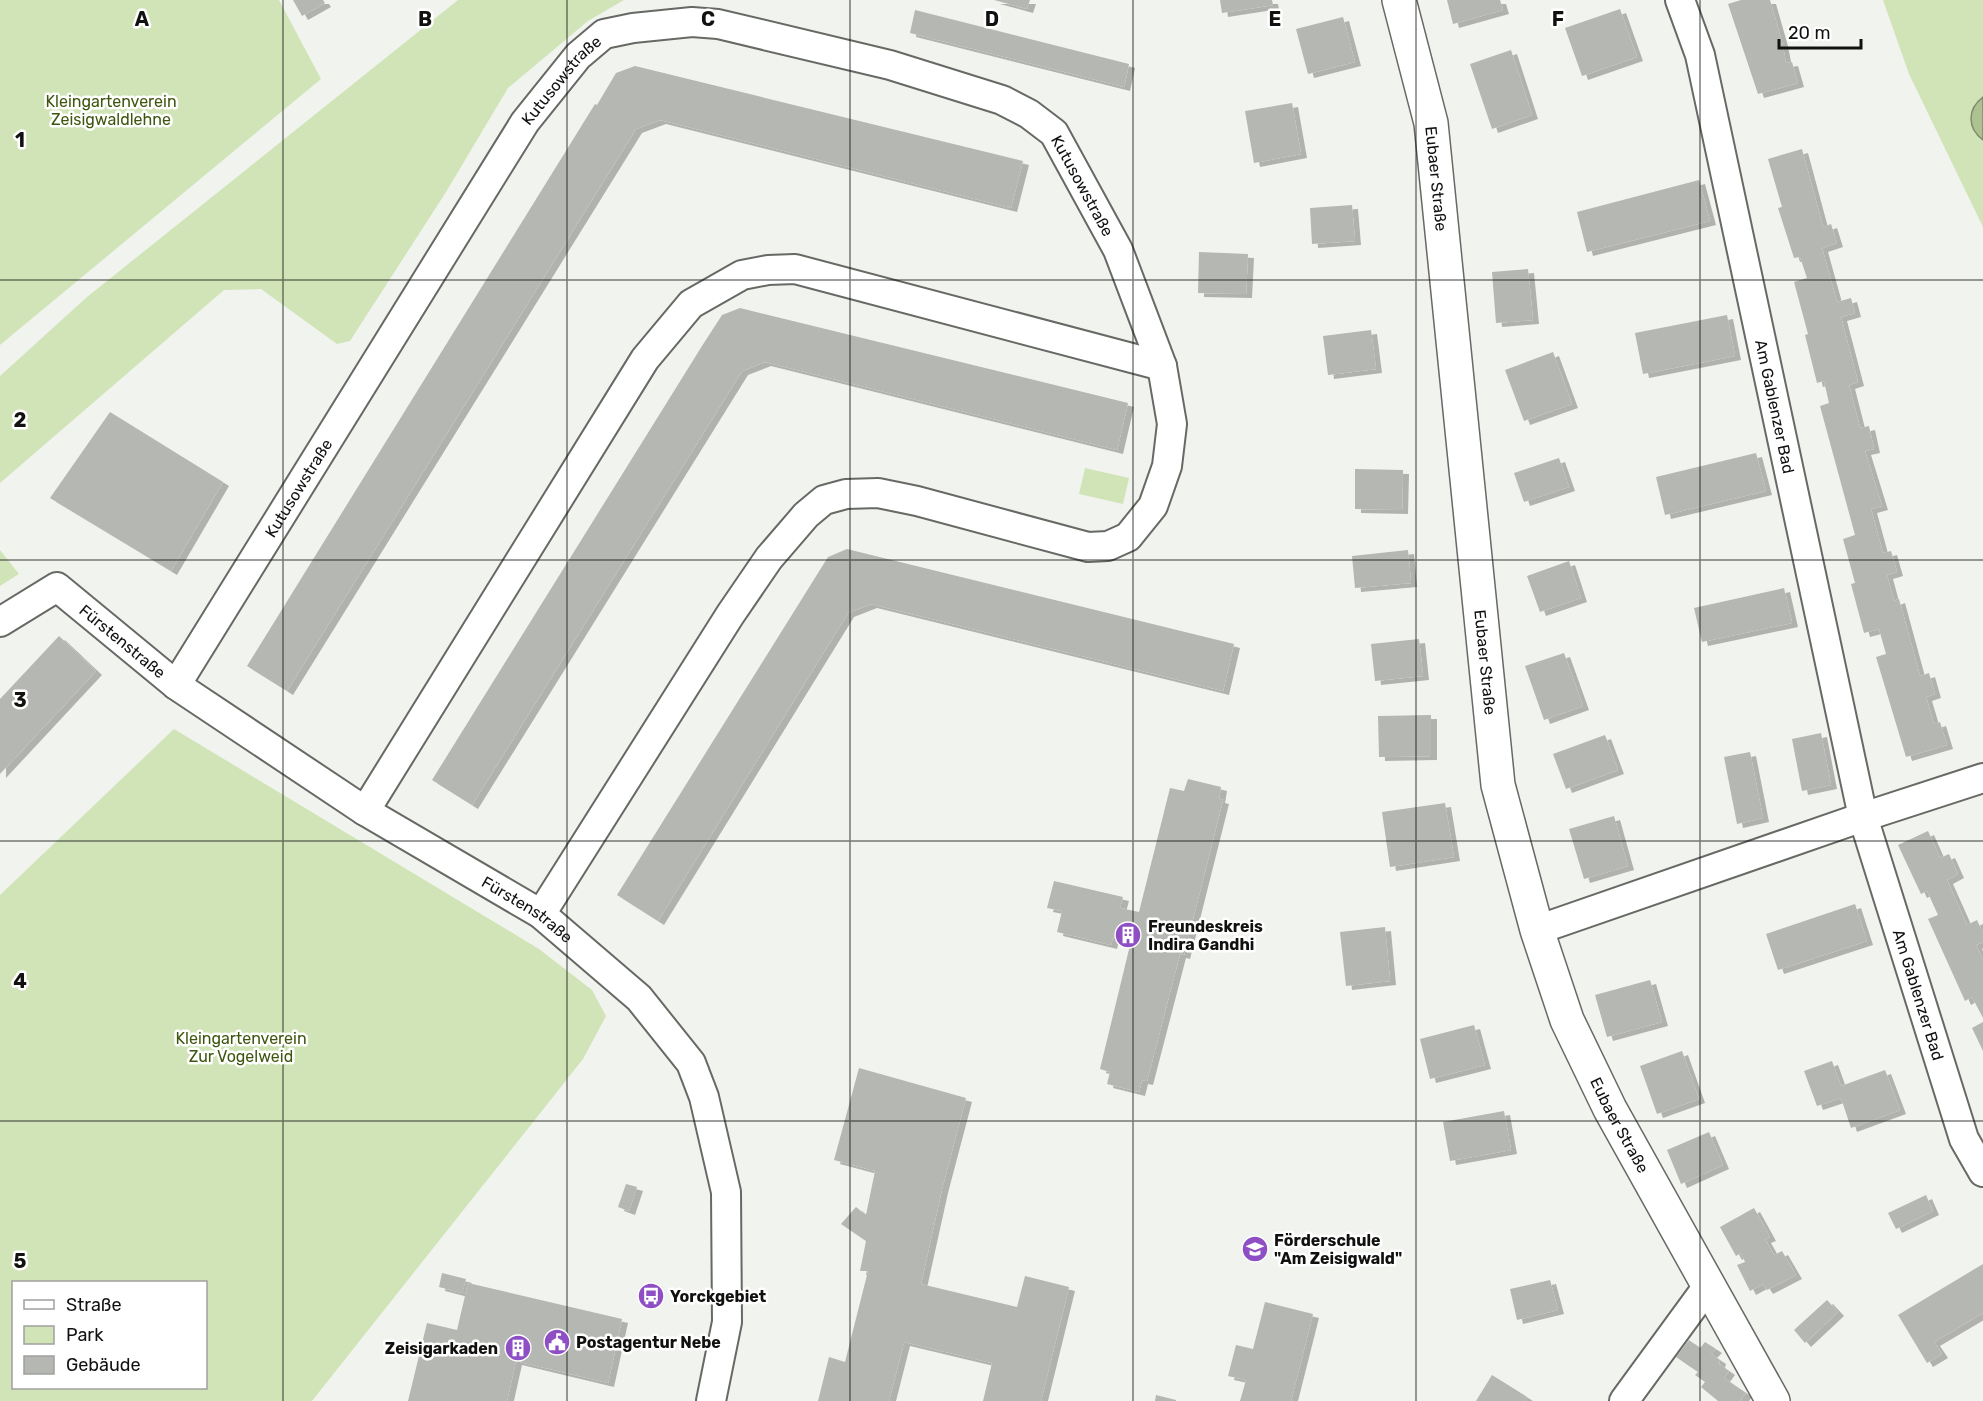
<svg xmlns="http://www.w3.org/2000/svg" width="1983" height="1401" viewBox="0 0 1983 1401" font-family="Rubik,sans-serif">
	<defs>
		<filter id="shadow"><feDropShadow dx="6" dy="4" stdDeviation="0" flood-color="#0004"/></filter>
	</defs>
	<rect width="100%" height="100%" fill="#f1f3ee"/>
	<!-- green -->
	<g fill="#d1e4b8" fill-rule="evenodd">
		<path d="M 0,0 L 279,0 L 321,79 L 0,345 Z"/>
		<path d="M 458,0 L 624,0 L 588,21 L 508,88 L 446,192 L 350,341 L 337,344 L 261,289 L 224,290 L 0,483 L 0,376 L 87,297 Z"/>
		<path d="M 1883,0 L 1983,0 L 1983,227 L 1909,74 Z"/>
		<path d="M 1085,468 L 1129,478 L 1123,504 L 1079,494 Z"/>
		<path d="M 0,550 L 19,574 L 0,586 Z"/>
		<path d="M 174,729 L 539,949 L 592,990 L 606,1016 L 583,1059 L 312,1401 L 0,1401 L 0,895 ZM 14,1282 L 206,1282 L 206,1388 L 14,1388 Z"/>
	</g>
	<!-- water -->
	<path fill="#adc191" stroke="#7e8c6a" stroke-width="1.5" d="M 1983,97 L 1983,140 C 1967,128 1967,109 1983,97 Z"/>
	<!-- building -->
	<g fill="#b5b7b2" filter="url(#shadow)">
		<path d="M 293,0 L 323,0 L 325,3 L 302,16 Z"/>
		<path d="M 994,0 L 1030,0 L 1027,9 Z"/>
		<path d="M 1220,0 L 1272,0 L 1273,5 L 1222,13 Z"/>
		<path d="M 1447,0 L 1500,0 L 1503,10 L 1453,24 Z"/>
		<path d="M 1741,0 L 1770,0 L 1782,42 L 1786,63 L 1792,62 L 1798,83 L 1758,94 L 1728,4 Z"/>
		<path d="M 1620,9 L 1637,57 L 1582,76 L 1565,28 Z"/>
		<path d="M 915,10 L 1129,64 L 1124,87 L 910,33 Z"/>
		<path d="M 1343,17 L 1355,62 L 1308,74 L 1296,29 Z"/>
		<path d="M 1511,50 L 1532,115 L 1492,129 L 1470,64 Z"/>
		<path d="M 635,66 L 1023,161 L 1011,208 L 660,120 L 636,129 L 287,691 L 247,666 L 595,104 L 597,105 L 616,73 Z"/>
		<path d="M 1292,103 L 1301,154 L 1254,163 L 1245,111 Z"/>
		<path d="M 1802,149 L 1823,227 L 1831,224 L 1837,243 L 1822,248 L 1837,302 L 1851,298 L 1855,313 L 1841,317 L 1858,382 L 1849,385 L 1860,428 L 1869,426 L 1874,449 L 1865,451 L 1882,506 L 1871,509 L 1883,553 L 1891,551 L 1897,572 L 1887,575 L 1894,601 L 1899,599 L 1920,676 L 1929,673 L 1935,694 L 1926,697 L 1934,724 L 1940,722 L 1947,745 L 1906,757 L 1876,657 L 1886,654 L 1879,629 L 1864,633 L 1851,584 L 1855,583 L 1843,539 L 1855,535 L 1820,406 L 1829,403 L 1824,381 L 1817,383 L 1805,335 L 1808,334 L 1794,282 L 1807,278 L 1800,257 L 1794,258 L 1778,208 L 1782,207 L 1768,159 Z"/>
		<path d="M 1699,180 L 1710,221 L 1587,252 L 1577,212 Z"/>
		<path d="M 1352,205 L 1355,241 L 1312,244 L 1310,208 Z"/>
		<path d="M 1199,252 L 1248,254 L 1246,294 L 1198,293 Z"/>
		<path d="M 1528,269 L 1533,320 L 1496,323 L 1492,272 Z"/>
		<path d="M 740,308 L 1128,403 L 1117,450 L 765,362 L 742,371 L 472,805 L 432,780 L 702,346 L 722,315 Z"/>
		<path d="M 1727,315 L 1735,356 L 1643,374 L 1635,333 Z"/>
		<path d="M 1371,330 L 1376,369 L 1328,375 L 1323,336 Z"/>
		<path d="M 1553,352 L 1572,404 L 1524,421 L 1505,370 Z"/>
		<path d="M 110,412 L 223,482 L 171,571 L 50,498 Z"/>
		<path d="M 1756,453 L 1766,491 L 1665,515 L 1656,477 Z"/>
		<path d="M 1559,458 L 1569,487 L 1524,502 L 1514,473 Z"/>
		<path d="M 1355,469 L 1403,470 L 1402,510 L 1355,509 Z"/>
		<path d="M 847,549 L 1234,644 L 1223,691 L 871,604 L 848,613 L 658,921 L 617,895 L 828,557 Z"/>
		<path d="M 1408,550 L 1411,583 L 1355,588 L 1352,556 Z"/>
		<path d="M 1569,561 L 1581,598 L 1540,612 L 1527,576 Z"/>
		<path d="M 1784,588 L 1792,623 L 1702,642 L 1694,608 Z"/>
		<path d="M 59,636 L 96,671 L 0,774 L 0,699 Z"/>
		<path d="M 1419,639 L 1423,676 L 1375,681 L 1371,644 Z"/>
		<path d="M 1564,653 L 1583,706 L 1544,720 L 1525,666 Z"/>
		<path d="M 1431,715 L 1431,756 L 1379,757 L 1378,716 Z"/>
		<path d="M 1821,733 L 1831,785 L 1802,791 L 1792,739 Z"/>
		<path d="M 1605,735 L 1618,770 L 1566,789 L 1553,754 Z"/>
		<path d="M 1750,752 L 1763,818 L 1737,824 L 1724,757 Z"/>
		<path d="M 1188,779 L 1221,787 L 1219,799 L 1223,800 L 1184,955 L 1180,954 L 1147,1081 L 1142,1080 L 1139,1092 L 1107,1084 L 1110,1072 L 1100,1069 L 1131,941 L 1113,937 L 1111,945 L 1057,932 L 1062,911 L 1047,908 L 1054,881 L 1123,897 L 1120,908 L 1139,912 L 1170,788 L 1184,791 Z"/>
		<path d="M 1445,803 L 1454,857 L 1390,867 L 1382,812 Z"/>
		<path d="M 1614,816 L 1628,866 L 1584,879 L 1569,829 Z"/>
		<path d="M 1928,831 L 1940,858 L 1949,854 L 1958,874 L 1947,880 L 1967,925 L 1977,920 L 1983,933 L 1983,942 L 1976,945 L 1983,960 L 1983,1018 L 1972,997 L 1965,1001 L 1928,919 L 1938,915 L 1927,891 L 1921,894 L 1898,845 Z"/>
		<path d="M 1855,904 L 1867,941 L 1778,970 L 1766,934 Z"/>
		<path d="M 1385,927 L 1390,981 L 1346,986 L 1340,932 Z"/>
		<path d="M 1650,980 L 1662,1022 L 1607,1037 L 1595,995 Z"/>
		<path d="M 1983,1022 L 1983,1051 L 1972,1028 Z"/>
		<path d="M 1474,1025 L 1485,1065 L 1430,1079 L 1420,1039 Z"/>
		<path d="M 1682,1051 L 1699,1099 L 1657,1114 L 1640,1066 Z"/>
		<path d="M 1832,1061 L 1841,1086 L 1885,1070 L 1900,1110 L 1851,1128 L 1841,1098 L 1817,1106 L 1804,1071 Z"/>
		<path d="M 859,1068 L 966,1098 L 942,1189 L 921,1284 L 1017,1307 L 1025,1276 L 1069,1287 L 1041,1401 L 983,1401 L 992,1363 L 904,1342 L 889,1401 L 818,1401 L 829,1357 L 845,1362 L 868,1271 L 860,1271 L 866,1241 L 841,1224 L 856,1207 L 866,1215 L 875,1171 L 834,1160 Z"/>
		<path d="M 1504,1111 L 1511,1150 L 1450,1161 L 1443,1122 Z"/>
		<path d="M 1709,1132 L 1723,1165 L 1681,1184 L 1667,1150 Z"/>
		<path d="M 626,1184 L 637,1187 L 629,1211 L 618,1207 Z"/>
		<path d="M 1926,1195 L 1933,1211 L 1896,1229 L 1888,1213 Z"/>
		<path d="M 1754,1208 L 1770,1237 L 1765,1239 L 1774,1255 L 1782,1251 L 1796,1275 L 1767,1290 L 1763,1284 L 1750,1291 L 1737,1265 L 1745,1262 L 1741,1253 L 1736,1256 L 1720,1227 Z"/>
		<path d="M 1983,1264 L 1983,1313 L 1934,1342 L 1942,1354 L 1927,1363 L 1898,1315 Z"/>
		<path d="M 442,1273 L 466,1279 L 462,1293 L 439,1287 Z"/>
		<path d="M 1550,1280 L 1558,1310 L 1517,1320 L 1510,1289 Z"/>
		<path d="M 468,1283 L 622,1319 L 608,1383 L 516,1361 L 507,1401 L 408,1401 L 427,1323 L 457,1330 Z"/>
		<path d="M 1827,1300 L 1838,1312 L 1805,1343 L 1794,1330 Z"/>
		<path d="M 1265,1302 L 1313,1314 L 1291,1401 L 1240,1401 L 1246,1380 L 1228,1376 L 1236,1345 L 1253,1349 Z"/>
		<path d="M 1689,1340 L 1700,1348 L 1705,1342 L 1716,1349 L 1711,1354 L 1720,1360 L 1719,1364 L 1729,1371 L 1724,1378 L 1746,1393 L 1740,1401 L 1718,1401 L 1701,1387 L 1705,1382 L 1695,1375 L 1698,1372 L 1676,1357 Z"/>
		<path d="M 1492,1375 L 1527,1397 L 1525,1401 L 1476,1401 Z"/>
		<path d="M 1156,1395 L 1176,1400 L 1176,1401 L 1155,1401 Z"/>
	</g>
	<g fill="none" stroke-linecap="round" stroke-linejoin="round">
		<defs>
			<g id="minor">
				<path id="s1" d="M 1680,0 L 1700,55 L 1863,817 L 1964,1139 L 1983,1172"/>
				<path id="s2" d="M 0,622 L 57,587 L 176,685 L 365,811 L 541,914 L 639,998 L 691,1063 L 704,1097 L 726,1192 L 727,1322 L 711,1401"/>
				<path id="s3" d="M 176,685 L 525,122 L 578,56 L 604,34 L 633,28 L 692,22 L 718,24 L 890,65 L 1002,100 L 1029,114 L 1054,133 L 1118,250 L 1162,366 L 1172,424 L 1167,466 L 1153,506 L 1128,537 L 1108,546 L 1088,547 L 917,501 L 878,493 L 846,494 L 824,500 L 806,515 L 769,558 L 730,615 L 541,914"/>
				<path d="M 365,811 L 645,359 L 691,304 L 742,275 L 768,270 L 795,269 L 1162,366"/>
				<path d="M 1537,930 L 1863,817 L 1983,778"/>
				<path d="M 1624,1401 L 1708,1286"/>
			</g>
			<g id="tertiary">
				<path id="s4" d="M 1399,0 L 1431,123 L 1498,785 L 1537,930 L 1567,1020 L 1610,1109 L 1773,1401"/>
			</g>
		</defs>
		<!-- minor casing -->
		<use href="#minor" stroke="#676964" stroke-width="32"/>
		<!-- tertiary casing -->
		<use href="#tertiary" stroke="#676964" stroke-width="36"/>
		<!-- minor -->
		<use href="#minor" stroke="#fff" stroke-width="28"/>
		<!-- tertiary -->
		<use href="#tertiary" stroke="#fff" stroke-width="33"/>
	</g>
	<!-- grid -->
	<path fill="none" stroke="#111210" stroke-width="1.5" stroke-opacity="0.55" d="M 283,0 L 283,1401M 567,0 L 567,1401M 850,0 L 850,1401M 1133,0 L 1133,1401M 1416,0 L 1416,1401M 1700,0 L 1700,1401M 0,280 L 1983,280M 0,560 L 1983,560M 0,841 L 1983,841M 0,1121 L 1983,1121"/>
	<!-- icons -->
	<defs>
		<symbol id="building-disc" viewBox="-11 -11 22 22"><circle r="9.5" fill="#8e4fc4" stroke="#fff"/><path d="M-4-6H4V6H1V3H-1V6H-4ZM-2.5-4.3h1.7v1.8h-1.7ZM.8-4.3h1.7v1.8H.8ZM-2.5-1h1.7V.8h-1.7ZM.8-1h1.7V.8H.8Z" fill="#fff"/></symbol>
		<symbol id="school-disc" viewBox="-11 -11 22 22"><circle r="9.5" fill="#8e4fc4" stroke="#fff"/><path d="M0-5L7-2L0 1L-7-2ZM-4 1L0 2.5L4 1V4Q0 6-4 4Z" fill="#fff"/></symbol>
		<symbol id="bus-disc" viewBox="-11 -11 22 22"><circle r="9.5" fill="#8e4fc4" stroke="#fff"/><path d="M-5-6H5V4H4V6H2V4H-2V6H-4V4H-5ZM-3.5-4V0h7V-4ZM-3.5 1.2v1.5H-2V1.2ZM2 1.2v1.5H3.5V1.2Z" fill="#fff"/></symbol>
		<symbol id="civic-disc" viewBox="-11 -11 22 22"><circle r="9.5" fill="#8e4fc4" stroke="#fff"/><path d="M-.6-6.5H3V-4.5H.6V-3L4-1V1h2V6H-6V1h2V-1L-.6-3ZM-1.2 2.5V6h2.4V2.5Z" fill="#fff"/></symbol>
	</defs>
	<g fill-rule="evenodd">
		<use href="#building-disc" x="1113" y="920" width="30" height="30"/>
		<use href="#school-disc" x="1240" y="1234" width="30" height="30"/>
		<use href="#bus-disc" x="636" y="1281" width="30" height="30"/>
		<use href="#civic-disc" x="542" y="1327" width="30" height="30"/>
		<use href="#building-disc" x="503" y="1333" width="30" height="30"/>
	</g>
	<g text-anchor="middle" dominant-baseline="central" stroke-width="5" stroke-linejoin="round" paint-order="stroke">
		<!-- street labels -->
		<g font-size="16" fill="#111210" stroke="#fff">
			<text stroke="none"><textPath href="#s3" startOffset="718">Kutusowstraße</textPath></text>
			<text stroke="none"><textPath href="#s4" startOffset="183">Eubaer Straße</textPath></text>
			<text stroke="none"><textPath href="#s3" startOffset="1312">Kutusowstraße</textPath></text>
			<text stroke="none"><textPath href="#s1" startOffset="418">Am Gablenzer Bad</textPath></text>
			<text stroke="none"><textPath href="#s3" startOffset="232">Kutusowstraße</textPath></text>
			<text stroke="none"><textPath href="#s2" startOffset="152">Fürstenstraße</textPath></text>
			<text stroke="none"><textPath href="#s4" startOffset="669">Eubaer Straße</textPath></text>
			<text stroke="none"><textPath href="#s2" startOffset="638">Fürstenstraße</textPath></text>
			<text stroke="none"><textPath href="#s1" startOffset="1024">Am Gablenzer Bad</textPath></text>
			<text stroke="none"><textPath href="#s4" startOffset="1155">Eubaer Straße</textPath></text>
		</g>
		<!-- park labels -->
		<g font-size="16" fill="#3f560f" stroke="#fff">
			<text x="111" y="101">Kleingartenverein<tspan x="111" dy="18">Zeisigwaldlehne</tspan></text>
			<text x="241" y="1038">Kleingartenverein<tspan x="241" dy="18">Zur Vogelweid</tspan></text>
		</g>
		<!-- poi labels -->
		<g font-size="16" font-weight="bold" fill="#111210" stroke="#fff" text-anchor="start">
			<text x="1148" y="926">Freundeskreis<tspan x="1148" dy="18">Indira Gandhi</tspan></text>
			<text x="1274" y="1240">Förderschule<tspan x="1274" dy="18">"Am Zeisigwald"</tspan></text>
			<text x="670" y="1296">Yorckgebiet</text>
			<text x="576" y="1342">Postagentur Nebe</text>
			<text x="498" y="1348" text-anchor="end">Zeisigarkaden</text>
		</g>
	</g>
	<g font-size="20" text-anchor="middle" font-weight="bold" fill="#111210" stroke="#fff" stroke-width="5" stroke-linejoin="round" paint-order="stroke">
		<text x="142" y="26">A</text>
		<text x="425" y="26">B</text>
		<text x="708" y="26">C</text>
		<text x="992" y="26">D</text>
		<text x="1275" y="26">E</text>
		<text x="1558" y="26">F</text>
		<text x="20" y="147">1</text>
		<text x="20" y="427">2</text>
		<text x="20" y="707">3</text>
		<text x="20" y="988">4</text>
		<text x="20" y="1268">5</text>
	</g>
	<!-- legend -->
	<rect x="12" y="1281" width="195" height="108" fill="#ffffff" stroke="#a0a09f" stroke-width="1.5"/>
	<rect x="24" y="1300" width="30" height="9" fill="#ffffff" stroke="#a0a09f" stroke-width="1.5"/>
	<text x="66" y="1311" font-size="18" fill="#111210">Straße</text>
	<rect x="24" y="1326" width="30" height="18" fill="#d1e4b8" stroke="#a0a09f" stroke-width="1.5"/>
	<text x="66" y="1341" font-size="18" fill="#111210">Park</text>
	<rect x="24" y="1356" width="30" height="18" fill="#b5b7b2" stroke="#a0a09f" stroke-width="1.5"/>
	<text x="66" y="1371" font-size="18" fill="#111210">Gebäude</text>
	<!-- scale -->
	<path d="M1779 39v9h82v-9" fill="none" stroke="#111210" stroke-width="3"/>
	<text x="1788" y="39" font-size="18" fill="#111210" stroke="#ffffff" stroke-width="4.5" paint-order="stroke">20 m</text>
</svg>
